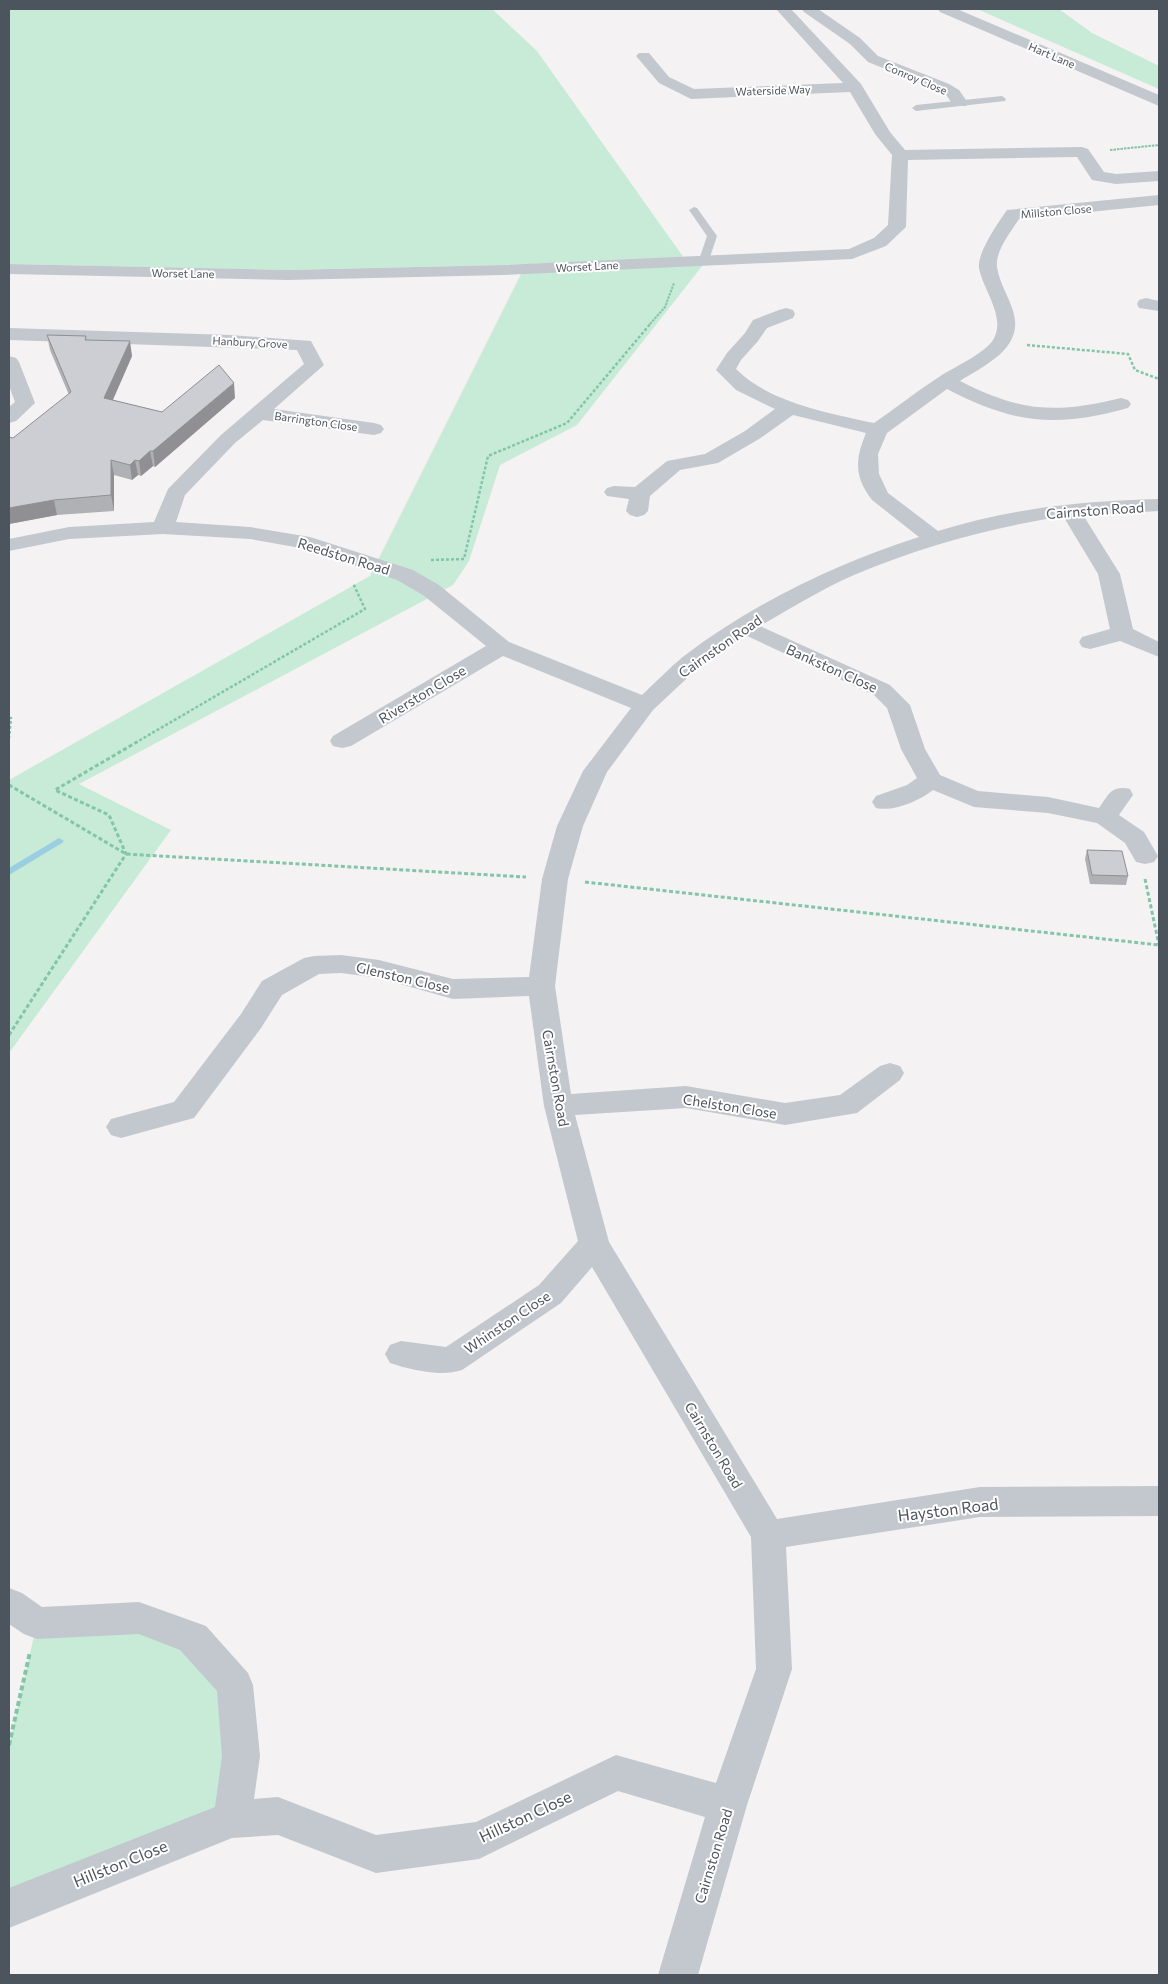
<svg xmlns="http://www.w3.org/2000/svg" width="1168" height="1984" viewBox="0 0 1168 1984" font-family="Commissioner,sans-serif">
	<rect width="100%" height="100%" fill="#f4f2f2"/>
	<!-- green -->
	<g fill="#c7ebd7">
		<path d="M 9,9 L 492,9 L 537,51 L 684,258 L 502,265 L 284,270 L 9,264 Z"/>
		<path d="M 977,9 L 1059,9 L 1092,33 L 1159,66 L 1159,89 Z"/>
		<path d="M 703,265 L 577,425 L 500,465 L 469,561 L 453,585 L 79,784 L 171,830 L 9,1053 L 9,780 L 370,576 L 522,272 Z"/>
		<path d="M 139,1618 L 235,1685 L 232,1819 L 9,1908 L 9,1745 L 37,1623 Z"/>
	</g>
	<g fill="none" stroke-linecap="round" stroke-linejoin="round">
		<!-- stream -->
		<path fill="#9acfe2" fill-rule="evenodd" d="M 59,838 L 64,841 L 62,843 L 9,875 L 9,868 Z"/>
		<!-- path-far3 -->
		<g stroke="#83c5a8" stroke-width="2" stroke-dasharray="2.5 1" stroke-linecap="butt">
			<path d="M 1110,150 L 1159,145"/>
			<path d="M 650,324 L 665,307 L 674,283"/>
		</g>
		<!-- path-far2 -->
		<g stroke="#83c5a8" stroke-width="2.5" stroke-dasharray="3 2" stroke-linecap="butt">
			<path d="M 1027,345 L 1128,354 L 1135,370 L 1159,379"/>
			<path d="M 431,560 L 464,559 L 488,456 L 567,423 L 651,323"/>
			<path d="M 9,718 L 11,718 L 9,738"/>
			<path d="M 135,743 L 365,609 L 353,583"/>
		</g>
		<!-- path-far1 -->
		<g stroke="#83c5a8" stroke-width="3" stroke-dasharray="4 2.5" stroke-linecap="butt">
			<path d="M 9,785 L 126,854 L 526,877"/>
			<path d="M 1145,879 L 1159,945"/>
			<path d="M 585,882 L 1159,945"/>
			<path d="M 9,1035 L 126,854 L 109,815 L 55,790 L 137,742"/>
		</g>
		<!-- path -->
		<path stroke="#83c5a8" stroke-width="4" stroke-dasharray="5 3" stroke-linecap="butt" d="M 9,1745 L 30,1652"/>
		<!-- service -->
		<g fill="#c2c8ce" fill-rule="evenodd">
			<path d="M 1002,96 L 1006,99 L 1005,101 L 916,111 L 912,108 L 916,105 Z"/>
			<path d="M 694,207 L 697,208 L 717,236 L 709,260 L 704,263 L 699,260 L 707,236 L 689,210 Z"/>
		</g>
		<!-- minor -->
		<g fill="#c2c8ce" fill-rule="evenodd">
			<path d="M 776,9 L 791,9 L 861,84 L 890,132 L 905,150 L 1082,147 L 1088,149 L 1104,172 L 1116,174 L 1159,171 L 1159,181 L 1116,184 L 1092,180 L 1077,157 L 908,160 L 906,227 L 886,246 L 852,259 L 503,275 L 287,280 L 9,274 L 9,264 L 287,270 L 503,265 L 849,249 L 874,238 L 888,225 L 892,155 L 875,134 L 850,92 L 691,99 L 659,83 L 636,56 L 639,53 L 649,53 L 669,77 L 694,89 L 843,83 Z"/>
			<path d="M 802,9 L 818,9 L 860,38 L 878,56 L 949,84 L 959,90 L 968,103 L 966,106 L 954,106 L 947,96 L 937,90 L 868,62 L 850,44 L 804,12 Z"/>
			<path d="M 1159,195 L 1159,205 L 1019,219 C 1011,232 995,251 997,267 C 999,282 1009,297 1013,311 C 1025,348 985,365 960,381 C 1021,412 1055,414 1121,398 L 1128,400 L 1131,404 L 1128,408 C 1056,428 1014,424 947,389 L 887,433 L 878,454 L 879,474 L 888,493 L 938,531 C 1011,508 1083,501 1159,499 L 1159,511 L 1083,515 L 1120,574 L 1133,629 L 1159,642 L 1159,657 L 1120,641 L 1090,649 L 1082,647 L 1079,642 L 1082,637 L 1110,629 L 1098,574 L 1063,516 C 991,528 922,546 854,575 C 822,589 791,608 760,626 L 890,685 L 910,705 L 925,749 L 940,775 L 978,791 L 1048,797 L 1099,808 C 1109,794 1111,785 1130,789 L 1133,795 L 1119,815 L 1144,832 L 1158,856 L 1154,862 L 1145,864 L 1136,862 L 1125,843 L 1097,823 L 1048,813 L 974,807 L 933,790 C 919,801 894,812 876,808 L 872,802 L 876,796 L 907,785 L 917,778 L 901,749 L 887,708 L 874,695 L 745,635 L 699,667 L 653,710 L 607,772 L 583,826 L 568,879 L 555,986 L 571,1094 L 686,1086 L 785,1103 L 840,1095 L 880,1066 L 890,1063 L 900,1066 L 904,1073 L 900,1080 L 857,1113 L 785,1125 L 686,1108 L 575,1115 L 609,1242 L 777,1519 L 980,1487 L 1159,1486 L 1159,1516 L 980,1517 L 786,1547 L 792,1669 L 747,1805 L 698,1975 L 658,1975 L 705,1817 L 618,1791 L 479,1859 L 376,1873 L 278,1835 L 232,1838 L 9,1928 L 9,1888 L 215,1807 L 222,1756 L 217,1691 L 180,1650 L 139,1634 L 37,1639 L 24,1634 L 9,1624 L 9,1588 L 22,1593 L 42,1607 L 139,1602 L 206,1626 L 248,1673 L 253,1685 L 260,1756 L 254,1799 L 278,1797 L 376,1835 L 476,1822 L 616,1755 L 716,1783 L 756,1669 L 751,1537 L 592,1267 L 561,1303 L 462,1370 C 441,1377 411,1370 390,1363 L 385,1354 L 390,1345 L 401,1341 L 446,1347 L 539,1285 L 578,1241 L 544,1106 L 529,996 L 453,999 L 379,978 L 341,973 L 319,974 L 282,995 L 261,1028 L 194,1118 L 121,1138 L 111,1135 L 106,1127 L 111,1119 L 174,1102 L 241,1014 L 262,981 L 304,958 L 314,956 L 341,955 L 379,960 L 453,979 L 529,977 L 542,879 L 557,826 L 583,771 L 631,708 L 503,656 L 351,746 L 342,748 L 333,746 L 330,741 L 333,736 L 486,646 L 423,595 L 397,580 L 306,549 L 250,539 L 163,534 L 69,539 L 9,551 L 9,539 L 69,527 L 154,522 L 168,489 L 221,435 L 304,364 L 297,350 L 9,340 L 9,328 L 230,335 L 311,341 L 324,365 L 274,409 L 374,423 L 381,425 L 384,429 L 381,433 L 374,435 L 263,420 L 235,443 L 185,495 L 176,522 L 250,527 L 310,537 L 413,570 L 439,585 L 509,642 L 642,695 C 656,682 669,668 684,656 C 754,603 835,564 919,537 L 872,500 C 854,476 855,460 866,433 L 793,415 L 759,439 L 718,463 L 680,470 L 650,496 L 648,511 L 644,515 L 637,517 L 630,515 L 626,511 L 629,499 L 607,496 L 604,492 L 607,488 L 614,486 L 635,487 L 667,461 L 705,454 L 745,431 L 775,409 L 736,390 L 716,370 L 727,353 L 745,333 L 753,320 L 779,310 L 786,308 L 793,310 L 795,314 L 793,318 L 767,328 L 758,341 L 741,360 L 736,369 C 770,403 829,413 874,423 C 896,408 917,391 939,377 C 954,367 984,354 993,340 C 1007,318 983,290 979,268 C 977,253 998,223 1007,210 Z"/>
			<path d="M 1146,298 L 1159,301 L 1159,311 L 1139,308 L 1137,304 L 1139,300 Z"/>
			<path d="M 9,356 L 16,358 L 19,362 L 35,403 L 16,421 L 9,423 L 9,407 L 15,402 L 9,386 Z"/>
		</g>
		<!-- tertiary -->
		<path fill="#c2c8ce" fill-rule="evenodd" d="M 938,9 L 957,9 L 1159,95 L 1159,106 L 940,12 Z"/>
	</g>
	<!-- wall -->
	<g fill="#b0b1b5">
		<path d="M 47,335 L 86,336 L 87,340 L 132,356 L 113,400 L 162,412 L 235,398 L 155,467 L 153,466 L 141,476 L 138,475 L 132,480 L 114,475 L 114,511 L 57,515 L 9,524 L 9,437 L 13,438 L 69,395 L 50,350 Z"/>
		<path d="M 1087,850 L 1128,876 L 1126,885 L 1090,884 L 1085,859 Z"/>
	</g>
	<!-- shaded-wall -->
	<g fill="#909094">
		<path d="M 130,341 L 132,356 L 107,413 L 104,398 Z"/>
		<path d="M 234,383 L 235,398 L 155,467 L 153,451 Z"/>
		<path d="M 150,451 L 153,466 L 141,476 L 139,461 Z"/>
		<path d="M 111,460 L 114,475 L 114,511 L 111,495 Z"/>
		<path d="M 135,460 L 138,475 L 132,480 L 130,465 Z"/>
		<path d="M 54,500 L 57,515 L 9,524 L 9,508 Z"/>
	</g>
	<!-- building -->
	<g fill="#cdced3" stroke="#909094">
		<path d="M 47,335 L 86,336 L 85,340 L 130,341 L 104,398 L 162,412 L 219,365 L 234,383 L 153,451 L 150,451 L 139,461 L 135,460 L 130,465 L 111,460 L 111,495 L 54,500 L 9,508 L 9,437 L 13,438 L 71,392 Z"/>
		<path d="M 1087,850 L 1122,851 L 1128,876 L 1092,875 Z"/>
	</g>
	<g text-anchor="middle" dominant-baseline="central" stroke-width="4" stroke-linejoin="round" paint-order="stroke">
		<!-- far-street labels -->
		<g font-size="11" fill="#4c545d" stroke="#fff">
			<text transform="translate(1052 55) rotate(23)">Hart Lane</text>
			<text transform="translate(916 78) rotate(23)">Conroy Close</text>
			<text transform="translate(773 90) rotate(-2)">Waterside Way</text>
			<text transform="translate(1056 211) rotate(-5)">Millston Close</text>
			<text transform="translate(587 266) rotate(-3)">Worset Lane</text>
			<text transform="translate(183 273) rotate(1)">Worset Lane</text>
			<text transform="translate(250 342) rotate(3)">Hanbury Grove</text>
			<text transform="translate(316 421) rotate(8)">Barrington Close</text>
		</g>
		<!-- street labels -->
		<g font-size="14" fill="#4c545d" stroke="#fff">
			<text transform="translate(1095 510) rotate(-4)">Cairnston Road</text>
			<text transform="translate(344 556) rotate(17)">Reedston Road</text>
			<text transform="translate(720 646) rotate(-35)">Cairnston Road</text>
			<text transform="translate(832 668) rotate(24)">Bankston Close</text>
			<text transform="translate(422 694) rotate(-31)">Riverston Close</text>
			<text transform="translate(403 977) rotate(13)">Glenston Close</text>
			<text transform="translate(556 1078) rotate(80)">Cairnston Road</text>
			<text transform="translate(730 1106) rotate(9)">Chelston Close</text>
			<text transform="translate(507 1322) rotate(-34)">Whinston Close</text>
			<text transform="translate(714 1445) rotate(59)">Cairnston Road</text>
			<text transform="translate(713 1856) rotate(-73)">Cairnston Road</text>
		</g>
		<!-- near-street labels -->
		<g font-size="16" fill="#4c545d" stroke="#fff">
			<text transform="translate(948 1509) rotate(-7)">Hayston Road</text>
			<text transform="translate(525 1816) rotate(-25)">Hillston Close</text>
			<text transform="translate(120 1863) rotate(-22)">Hillston Close</text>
		</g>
	</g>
	<!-- border -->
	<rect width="1168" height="1984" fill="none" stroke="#4c545d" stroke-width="20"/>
</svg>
